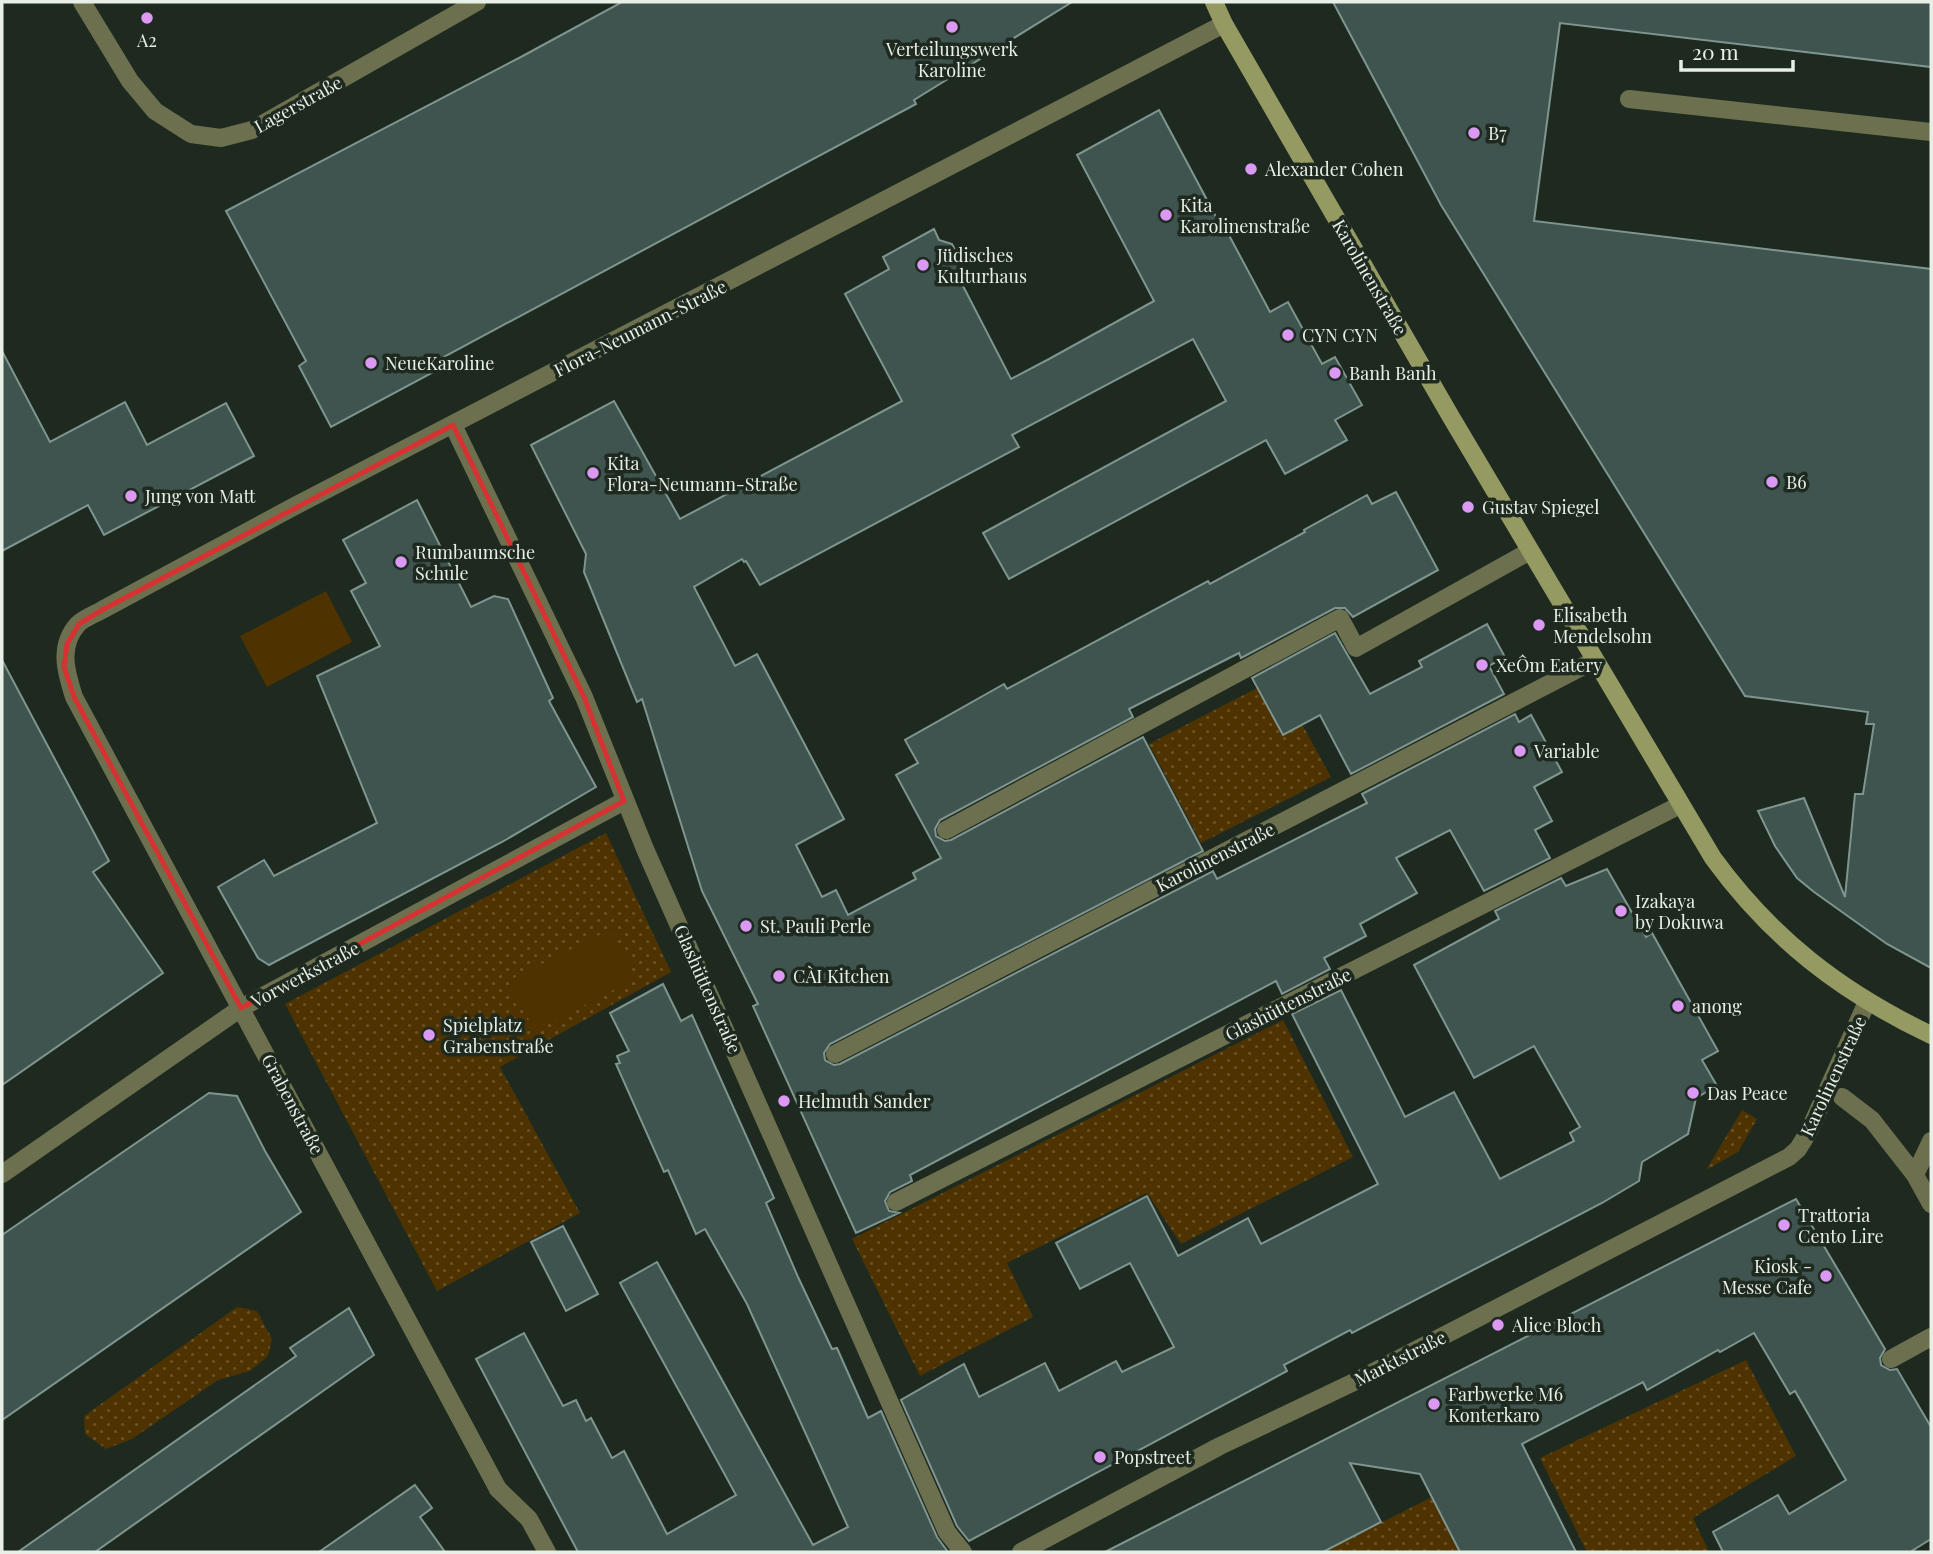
<svg xmlns="http://www.w3.org/2000/svg" width="1933" height="1554" viewBox="0 0 1933 1554" font-family="'Playfair Display',serif">
	<defs>
		<pattern id="grass-dots" width="8" height="8" patternUnits="userSpaceOnUse" patternTransform="scale(1.75)"><rect width="8" height="8" fill="#4e3300"/><path d="M2 2h.1M6 6h.1" fill="none" stroke="#685125" stroke-width="1.8" stroke-linecap="round"/></pattern>
	</defs>
	<rect width="100%" height="100%" fill="#1e2a1f"/>
	<!-- grass -->
	<g fill="url(#grass-dots)">
		<path d="M 1257,688 L 1283,735 L 1302,724 L 1331,777 L 1201,843 L 1149,744 Z"/>
		<path d="M 606,833 L 671,972 L 500,1067 L 580,1213 L 437,1291 L 285,1004 Z"/>
		<path d="M 1283,1020 L 1353,1157 L 1181,1244 L 1147,1193 L 1007,1263 L 1033,1317 L 920,1376 L 852,1239 Z"/>
		<path d="M 1742,1110 L 1757,1119 L 1738,1152 L 1706,1170 Z"/>
		<path d="M 237,1307 L 257,1311 L 272,1339 L 268,1356 L 250,1371 L 218,1380 L 132,1439 L 106,1449 L 85,1434 L 84,1416 Z"/>
		<path d="M 1746,1360 L 1796,1456 L 1693,1518 L 1709,1552 L 1587,1552 L 1540,1458 Z"/>
		<path d="M 1432,1497 L 1460,1552 L 1323,1552 Z"/>
	</g>
	<!-- pitch -->
	<g fill="#4e3300">
		<path d="M 326,591 L 352,642 L 267,687 L 240,636 Z"/>
		<path d="M 611,929 L 636,978 L 535,1031 L 508,981 Z"/>
	</g>
	<!-- building -->
	<g fill="#3f544f" stroke="#7e9590" stroke-width="2">
		<path d="M 622,2 L 1072,2 L 914,100 L 916,104 L 438,360 L 443,367 L 331,427 L 299,366 L 306,361 L 226,211 L 519,58 Z"/>
		<path d="M 1333,2 L 1931,2 L 1931,67 L 1560,23 L 1534,221 L 1931,269 L 1931,968 L 1887,944 L 1814,892 L 1797,878 L 1775,846 L 1758,811 L 1804,798 L 1845,897 L 1855,794 L 1863,794 L 1874,724 L 1866,724 L 1868,712 L 1745,696 L 1441,205 Z"/>
		<path d="M 1159,110 L 1221,226 L 1223,224 L 1270,312 L 1288,302 L 1322,364 L 1335,357 L 1362,405 L 1335,420 L 1347,440 L 1285,474 L 1266,440 L 1009,579 L 983,533 L 1226,401 L 1193,339 L 1012,435 L 1019,447 L 760,585 L 746,561 L 744,562 L 742,559 L 694,587 L 735,666 L 757,654 L 844,819 L 796,845 L 822,897 L 836,890 L 848,915 L 916,879 L 913,873 L 941,858 L 896,775 L 918,763 L 905,740 L 1004,684 L 1007,689 L 1208,581 L 1210,584 L 1305,532 L 1304,530 L 1367,495 L 1372,504 L 1396,492 L 1438,570 L 1353,617 L 1345,608 L 1335,608 L 1241,658 L 1239,653 L 1129,709 L 1133,717 L 940,820 L 935,829 L 936,836 L 945,841 L 951,840 L 1143,737 L 1203,851 L 830,1044 L 824,1053 L 825,1060 L 834,1065 L 840,1064 L 1213,871 L 1217,879 L 1367,803 L 1362,794 L 1515,714 L 1519,722 L 1531,715 L 1562,772 L 1534,787 L 1552,821 L 1535,830 L 1550,858 L 1484,891 L 1450,830 L 1396,858 L 1417,893 L 1360,924 L 1366,936 L 1324,958 L 1330,969 L 1282,994 L 1276,981 L 910,1175 L 912,1181 L 890,1192 L 885,1201 L 889,1211 L 899,1213 L 856,1233 L 753,1006 L 758,1004 L 702,891 L 642,699 L 637,702 L 584,572 L 586,554 L 531,445 L 614,401 L 680,519 L 902,401 L 845,294 L 889,269 L 883,257 L 934,229 L 939,240 L 952,244 L 967,272 L 962,284 L 1011,379 L 1049,359 L 1154,301 L 1077,155 Z"/>
		<path d="M 2,351 L 50,442 L 125,402 L 147,445 L 226,403 L 254,456 L 104,535 L 88,505 L 2,551 Z"/>
		<path d="M 417,500 L 471,607 L 494,596 L 508,599 L 553,698 L 549,701 L 596,787 L 502,842 L 269,965 L 258,958 L 218,887 L 264,860 L 274,876 L 377,823 L 317,676 L 380,646 L 351,591 L 366,583 L 343,540 Z"/>
		<path d="M 1487,624 L 1505,657 L 1489,666 L 1504,694 L 1351,774 L 1320,715 L 1283,735 L 1252,678 L 1335,633 L 1370,694 L 1422,667 L 1419,661 Z"/>
		<path d="M 2,660 L 109,861 L 93,872 L 163,973 L 2,1085 Z"/>
		<path d="M 1607,869 L 1646,937 L 1652,933 L 1718,1051 L 1702,1060 L 1717,1086 L 1696,1098 L 1688,1134 L 1642,1162 L 1639,1181 L 1602,1203 L 1352,1333 L 1350,1330 L 1284,1365 L 1287,1371 L 969,1541 L 957,1526 L 901,1400 L 964,1364 L 979,1397 L 1045,1363 L 1059,1391 L 1116,1361 L 1122,1372 L 1174,1347 L 1130,1263 L 1080,1289 L 1056,1243 L 1147,1196 L 1178,1256 L 1248,1218 L 1261,1244 L 1378,1184 L 1292,1014 L 1341,990 L 1405,1117 L 1454,1092 L 1500,1179 L 1574,1141 L 1570,1133 L 1580,1127 L 1534,1046 L 1474,1078 L 1414,965 L 1499,919 L 1495,911 L 1561,878 L 1566,886 Z"/>
		<path d="M 663,984 L 681,1021 L 692,1015 L 774,1198 L 766,1203 L 798,1277 L 832,1349 L 837,1348 L 868,1418 L 881,1411 L 937,1537 L 948,1552 L 578,1552 L 476,1359 L 524,1333 L 563,1406 L 576,1400 L 586,1421 L 591,1418 L 612,1458 L 624,1451 L 667,1534 L 736,1495 L 620,1283 L 657,1262 L 813,1545 L 848,1527 L 747,1304 L 705,1229 L 696,1234 L 668,1170 L 664,1172 L 616,1064 L 620,1063 L 617,1056 L 629,1051 L 610,1013 Z"/>
		<path d="M 209,1093 L 237,1096 L 265,1151 L 301,1212 L 2,1420 L 2,1235 Z"/>
		<path d="M 1796,1199 L 1885,1349 L 1880,1358 L 1881,1365 L 1890,1370 L 1897,1369 L 1931,1427 L 1931,1539 L 1910,1552 L 1723,1552 L 1713,1532 L 1778,1495 L 1789,1514 L 1846,1480 L 1795,1391 L 1790,1394 L 1754,1333 L 1720,1352 L 1718,1350 L 1647,1390 L 1643,1382 L 1522,1444 L 1576,1552 L 1460,1552 L 1420,1474 L 1350,1463 L 1381,1522 L 1323,1552 L 1105,1552 Z"/>
		<path d="M 563,1226 L 598,1294 L 566,1311 L 531,1242 Z"/>
		<path d="M 349,1308 L 374,1355 L 95,1552 L 18,1552 L 296,1356 L 290,1348 Z"/>
		<path d="M 415,1485 L 432,1508 L 420,1517 L 445,1552 L 319,1552 Z"/>
	</g>
	<g fill="none" stroke-linecap="round" stroke-linejoin="round">
		<!-- service -->
		<path stroke="#6d704f" stroke-width="18" d="M 1629,99 L 1931,132"/>
		<!-- pedestrian -->
		<g stroke="#6d704f" stroke-width="18">
			<path d="M 1842,1097 L 1872,1120 L 1915,1175 L 1931,1204"/>
			<path d="M 1915,1175 L 1931,1141"/>
			<path d="M 1891,1359 L 1931,1337"/>
			<path d="M 498,1489 L 529,1519 L 547,1552"/>
		</g>
		<!-- minor -->
		<g stroke="#6d704f" stroke-width="18">
			<path d="M 82,2 L 130,81 L 155,111 L 191,134 L 221,138 L 252,130 L 477,2"/>
			<path d="M 453,425 L 584,697 L 645,849 L 947,1532 L 963,1552"/>
			<path d="M 946,830 L 1340,618 L 1356,648 L 1530,551"/>
			<path d="M 835,1054 L 1595,660"/>
			<path d="M 2,1174 L 241,1008 L 624,801"/>
			<path d="M 896,1202 L 1680,805"/>
			<path d="M 498,1489 L 74,697 C 66,672 58,646 78,624 C 84,618 95,614 102,610 L 293,507 L 1224,24"/>
			<path d="M 1021,1552 L 1220,1446 L 1354,1382 L 1789,1157 L 1798,1149 L 1809,1131 L 1867,1002"/>
		</g>
		<!-- secondary -->
		<path stroke="#959a63" stroke-width="18" d="M 1214,2 L 1224,24 L 1451,417 L 1713,858 C 1772,939 1841,992 1931,1035"/>
	</g>
	<!-- marked area -->
	<path fill="none" stroke="#d73232" stroke-width="5" stroke-linejoin="round" d="M 453,425 L 584,697 L 624,801 L 241,1008 L 74,697 L 64,667 L 67,644 L 79,624 L 102,610 Z"/>
	<!-- markers -->
	<g fill="#dc99f4" stroke="#1e2a1f" stroke-width="2.5">
		<circle cx="147" cy="18" r="7"/>
		<circle cx="952" cy="27" r="7"/>
		<circle cx="1474" cy="133" r="7"/>
		<circle cx="1251" cy="169" r="7"/>
		<circle cx="1166" cy="215" r="7"/>
		<circle cx="923" cy="265" r="7"/>
		<circle cx="1288" cy="335" r="7"/>
		<circle cx="371" cy="363" r="7"/>
		<circle cx="1335" cy="373" r="7"/>
		<circle cx="593" cy="473" r="7"/>
		<circle cx="1772" cy="482" r="7"/>
		<circle cx="131" cy="496" r="7"/>
		<circle cx="1468" cy="507" r="7"/>
		<circle cx="401" cy="562" r="7"/>
		<circle cx="1539" cy="625" r="7"/>
		<circle cx="1482" cy="665" r="7"/>
		<circle cx="1520" cy="751" r="7"/>
		<circle cx="1621" cy="911" r="7"/>
		<circle cx="746" cy="926" r="7"/>
		<circle cx="779" cy="976" r="7"/>
		<circle cx="1678" cy="1006" r="7"/>
		<circle cx="429" cy="1035" r="7"/>
		<circle cx="1693" cy="1093" r="7"/>
		<circle cx="784" cy="1101" r="7"/>
		<circle cx="1784" cy="1225" r="7"/>
		<circle cx="1826" cy="1276" r="7"/>
		<circle cx="1498" cy="1325" r="7"/>
		<circle cx="1434" cy="1404" r="7"/>
		<circle cx="1100" cy="1457" r="7"/>
	</g>
	<g text-anchor="middle" dominant-baseline="central" stroke-width="7" stroke-linejoin="round" paint-order="stroke">
		<!-- poi labels -->
		<g font-size="18" fill="#e7efe7" stroke="#1e2a1f" text-anchor="start">
			<text x="147" y="40" text-anchor="middle">A2</text>
			<text x="952" y="49" text-anchor="middle">Verteilungswerk<tspan x="952" dy="21">Karoline</tspan></text>
			<text x="1488" y="133">B7</text>
			<text x="1265" y="169">Alexander Cohen</text>
			<text x="1180" y="205">Kita<tspan x="1180" dy="21">Karolinenstraße</tspan></text>
			<text x="937" y="255">Jüdisches<tspan x="937" dy="21">Kulturhaus</tspan></text>
			<text x="1302" y="335">CYN CYN</text>
			<text x="385" y="363">NeueKaroline</text>
			<text x="1349" y="373">Banh Banh</text>
			<text x="607" y="463">Kita<tspan x="607" dy="21">Flora-Neumann-Straße</tspan></text>
			<text x="1786" y="482">B6</text>
			<text x="145" y="496">Jung von Matt</text>
			<text x="1482" y="507">Gustav Spiegel</text>
			<text x="415" y="552">Rumbaumsche<tspan x="415" dy="21">Schule</tspan></text>
			<text x="1553" y="615">Elisabeth<tspan x="1553" dy="21">Mendelsohn</tspan></text>
			<text x="1496" y="665">XeÔm Eatery</text>
			<text x="1534" y="751">Variable</text>
			<text x="1635" y="901">Izakaya<tspan x="1635" dy="21">by Dokuwa</tspan></text>
			<text x="760" y="926">St. Pauli Perle</text>
			<text x="793" y="976">CÀI Kitchen</text>
			<text x="1692" y="1006">anong</text>
			<text x="443" y="1025">Spielplatz<tspan x="443" dy="21">Grabenstraße</tspan></text>
			<text x="1707" y="1093">Das Peace</text>
			<text x="798" y="1101">Helmuth Sander</text>
			<text x="1798" y="1215">Trattoria<tspan x="1798" dy="21">Cento Lire</tspan></text>
			<text x="1812" y="1266" text-anchor="end">Kiosk -<tspan x="1812" dy="21">Messe Cafe</tspan></text>
			<text x="1512" y="1325">Alice Bloch</text>
			<text x="1448" y="1394">Farbwerke M6<tspan x="1448" dy="21">Konterkaro</tspan></text>
			<text x="1114" y="1457">Popstreet</text>
		</g>
		<!-- street labels -->
		<g font-size="18" fill="#e7efe7" stroke="#1e2a1f">
			<text transform="translate(298 104) rotate(-29)">Lagerstraße</text>
			<text transform="translate(1370 277) rotate(60)">Karolinenstraße</text>
			<text transform="translate(640 328) rotate(-27)">Flora-Neumann-Straße</text>
			<text transform="translate(1215 857) rotate(-27)">Karolinenstraße</text>
			<text transform="translate(305 974) rotate(-28)">Vorwerkstraße</text>
			<text transform="translate(708 989) rotate(66)">Glashüttenstraße</text>
			<text transform="translate(1288 1004) rotate(-27)">Glashüttenstraße</text>
			<text transform="translate(1833 1076) rotate(-65)">Karolinenstraße</text>
			<text transform="translate(293 1104) rotate(62)">Grabenstraße</text>
			<text transform="translate(1400 1358) rotate(-27)">Marktstraße</text>
		</g>
	</g>
	<!-- border -->
	<rect width="1933" height="1554" fill="none" stroke="#e7efe7" stroke-width="7"/>
	<!-- scale -->
	<path d="M1681 60v10h112v-10" fill="none" stroke="#e7efe7" stroke-width="3.5"/>
	<text x="1692" y="60" font-size="21" fill="#e7efe7" stroke="#1e2a1f" stroke-width="5" paint-order="stroke">20 m</text>
</svg>
